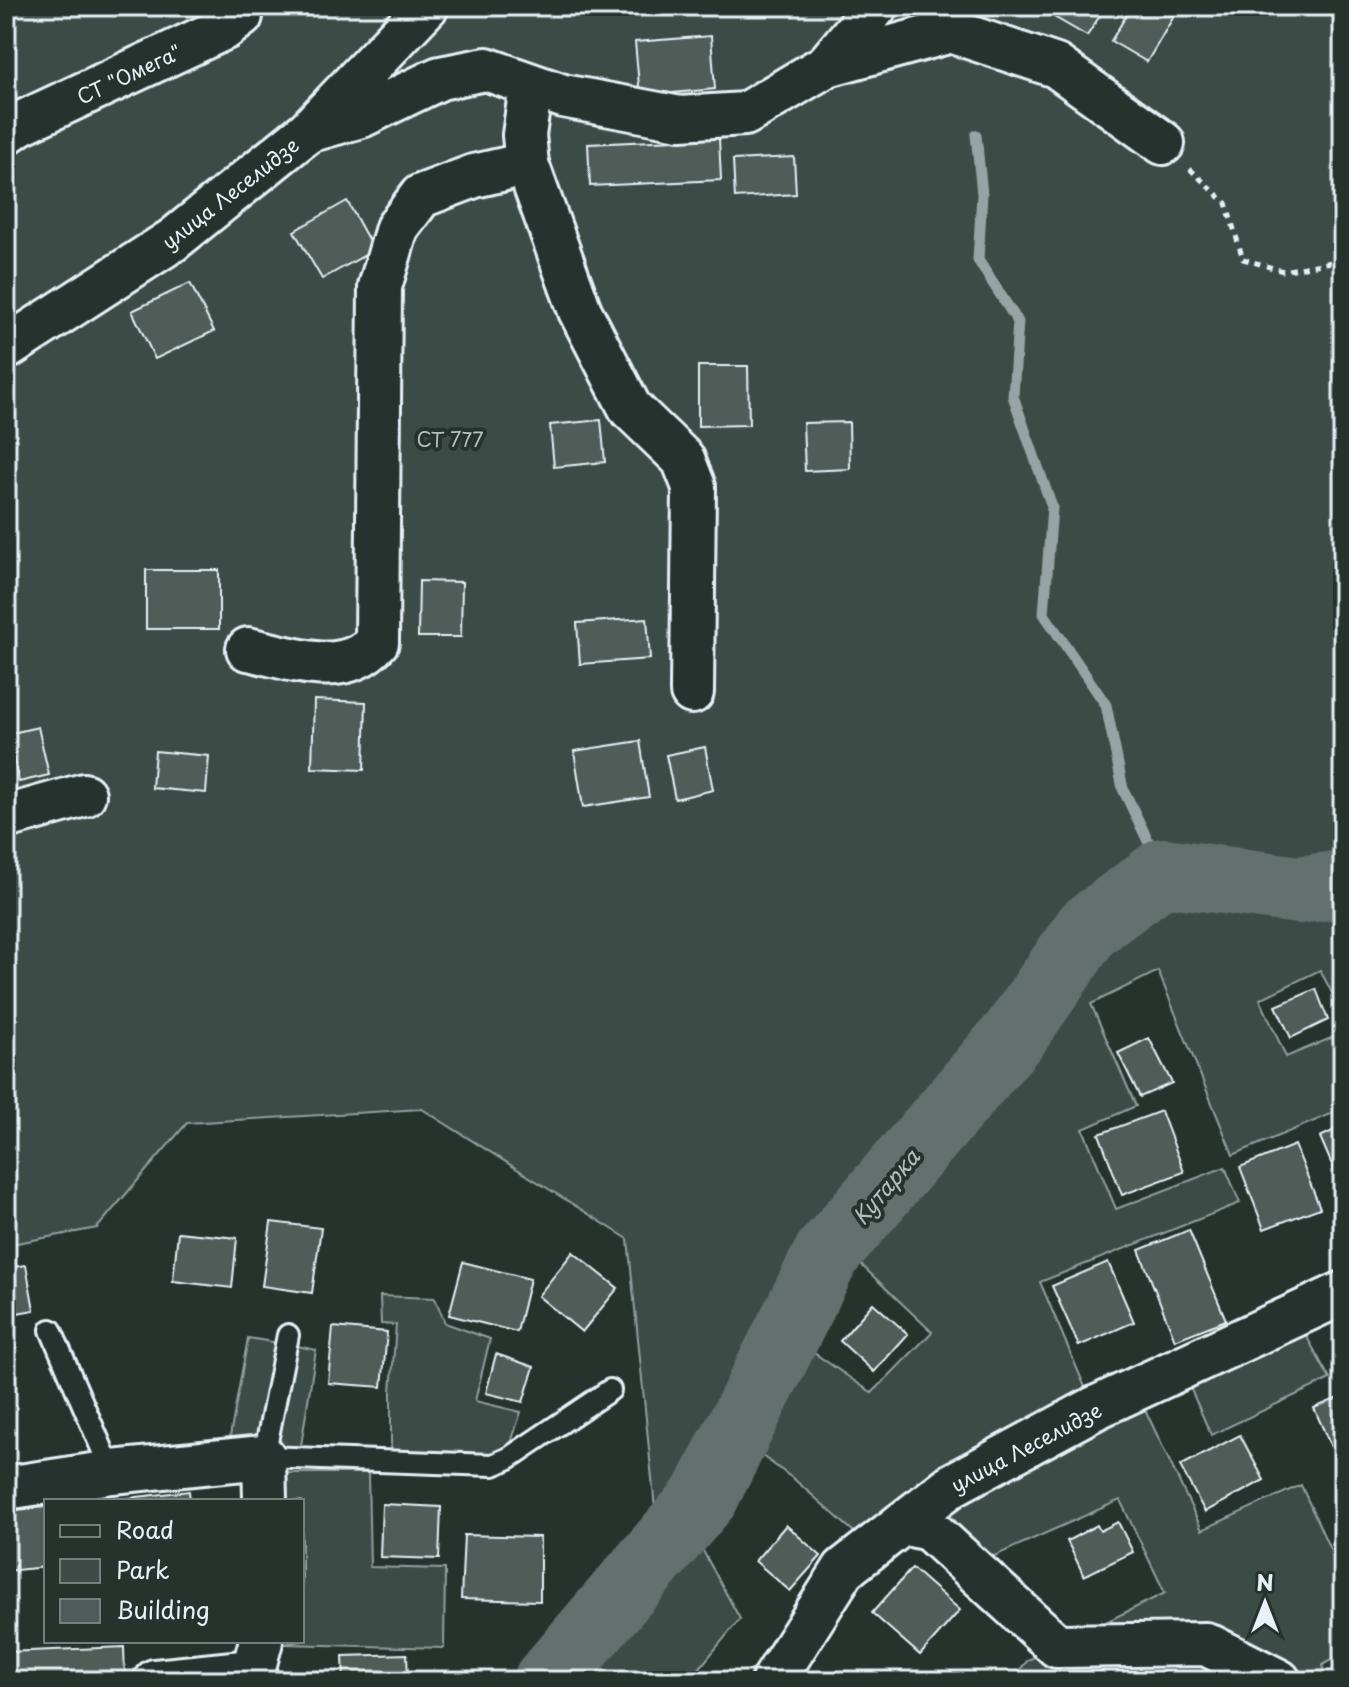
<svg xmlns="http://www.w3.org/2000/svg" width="1349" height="1687" viewBox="0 0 1349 1687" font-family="'Playpen Sans',sans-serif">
	<rect width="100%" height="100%" fill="#26332d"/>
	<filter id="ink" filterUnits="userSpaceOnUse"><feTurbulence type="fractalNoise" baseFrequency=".0125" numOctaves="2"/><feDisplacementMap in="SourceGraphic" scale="16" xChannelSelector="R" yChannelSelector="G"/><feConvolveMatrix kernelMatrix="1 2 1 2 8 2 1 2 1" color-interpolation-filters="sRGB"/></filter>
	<g filter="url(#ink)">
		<!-- green -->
		<g fill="#3e4b47" stroke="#939ea0" stroke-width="2">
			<path d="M 6,6 L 1343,6 L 1343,1014 L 1320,970 L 1260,999 L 1286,1057 L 1343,1033 L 1343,1109 L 1233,1155 L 1158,971 L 1091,1004 L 1136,1106 L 1083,1129 L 1116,1209 L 1225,1167 L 1240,1203 L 1040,1282 L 1088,1394 L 863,1540 L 795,1480 L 754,1450 L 801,1344 L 872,1393 L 932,1332 L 854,1258 L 826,1285 L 780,1297 L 683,1497 L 655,1509 L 628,1239 L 422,1109 L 187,1123 L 97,1228 L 6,1245 Z"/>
			<path d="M 380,1296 L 435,1298 L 445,1323 L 490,1339 L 475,1401 L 521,1412 L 511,1443 L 493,1456 L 391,1454 L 391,1391 L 396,1325 L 381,1324 Z"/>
			<path d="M 1302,1328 L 1330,1379 L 1211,1435 L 1188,1383 Z"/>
			<path d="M 248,1338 L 279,1343 L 257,1447 L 229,1442 Z"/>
			<path d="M 293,1345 L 316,1350 L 300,1452 L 274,1449 Z"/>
			<path d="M 1141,1401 L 1202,1530 L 1301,1485 L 1343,1578 L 1343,1653 L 1323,1665 L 1325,1681 L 1010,1681 L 1028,1660 L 1165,1593 L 1120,1500 L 990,1558 L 947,1512 Z"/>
			<path d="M 273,1473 L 368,1473 L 370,1567 L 445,1569 L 444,1648 L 282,1644 L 302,1641 L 302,1501 L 275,1501 Z"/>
			<path d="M 702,1549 L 740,1619 L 689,1681 L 588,1681 Z"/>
		</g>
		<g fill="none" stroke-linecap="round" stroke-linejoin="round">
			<!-- stream -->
			<path stroke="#98a3a5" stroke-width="11" d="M 976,135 L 982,194 L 978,260 L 1018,322 L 1013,396 L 1052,507 L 1044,614 L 1106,705 L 1123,789 L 1163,872"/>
			<!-- river -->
			<path stroke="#636f6d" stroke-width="68" d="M 547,1681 L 705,1497 L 827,1254 L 1016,1033 L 1088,928 L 1163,872 L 1299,890 L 1343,884"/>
		</g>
		<!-- building -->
		<g fill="#505c59" stroke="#e8f1f8" stroke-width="2">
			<path d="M 1035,6 L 1106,6 L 1087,36 Z"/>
			<path d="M 1132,6 L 1157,6 L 1174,16 L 1147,62 L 1111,41 Z"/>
			<path d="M 711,36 L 715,89 L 640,96 L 635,42 Z"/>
			<path d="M 719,138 L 721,180 L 590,186 L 588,144 Z"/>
			<path d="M 794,157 L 796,194 L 735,198 L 733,160 Z"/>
			<path d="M 347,201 L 374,250 L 322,279 L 294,231 Z"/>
			<path d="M 190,283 L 214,331 L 155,359 L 132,311 Z"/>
			<path d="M 698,366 L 748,366 L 749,425 L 698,426 Z"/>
			<path d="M 601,420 L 605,462 L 554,467 L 550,425 Z"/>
			<path d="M 849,422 L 850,469 L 805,471 L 803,423 Z"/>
			<rect x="146" y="570" width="73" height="59"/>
			<path d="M 419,581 L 462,582 L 461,637 L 418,637 Z"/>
			<path d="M 647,618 L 650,659 L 580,664 L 577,623 Z"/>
			<path d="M 314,700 L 366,702 L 364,770 L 312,768 Z"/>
			<path d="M 38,727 L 49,775 L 19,782 L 8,734 Z"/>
			<path d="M 640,741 L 649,797 L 583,807 L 574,751 Z"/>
			<path d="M 705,747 L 713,790 L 675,799 L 666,755 Z"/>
			<path d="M 155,751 L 209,756 L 206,793 L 152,788 Z"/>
			<path d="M 1316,989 L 1328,1020 L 1291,1038 L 1276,1006 Z"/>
			<path d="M 1149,1038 L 1172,1083 L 1140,1097 L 1118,1053 Z"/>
			<path d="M 1161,1111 L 1184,1172 L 1122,1195 L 1099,1134 Z"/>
			<path d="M 1343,1126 L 1343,1188 L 1342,1188 L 1320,1137 Z"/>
			<path d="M 1295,1145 L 1320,1208 L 1264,1229 L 1240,1167 Z"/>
			<path d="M 271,1222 L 321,1228 L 312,1293 L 262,1286 Z"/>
			<path d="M 1189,1230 L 1226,1320 L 1175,1340 L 1139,1250 Z"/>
			<path d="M 178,1232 L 237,1238 L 232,1288 L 173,1281 Z"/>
			<path d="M 573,1252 L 618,1288 L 582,1332 L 538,1296 Z"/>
			<path d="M 463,1262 L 530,1279 L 517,1332 L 449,1315 Z"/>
			<path d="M 1108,1262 L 1134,1322 L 1079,1346 L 1052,1286 Z"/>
			<path d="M 26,1265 L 34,1310 L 6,1315 L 6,1268 Z"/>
			<path d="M 873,1303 L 908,1334 L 874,1372 L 840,1341 Z"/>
			<path d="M 333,1327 L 387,1332 L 382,1387 L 328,1383 Z"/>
			<path d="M 496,1354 L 534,1367 L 523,1402 L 486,1393 Z"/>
			<path d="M 1343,1396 L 1343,1453 L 1335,1456 L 1314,1408 Z"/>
			<path d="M 1240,1435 L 1264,1480 L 1205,1512 L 1180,1466 Z"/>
			<path d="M 189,1491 L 190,1501 L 102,1501 Z"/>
			<path d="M 1343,1495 L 1343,1526 L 1332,1499 Z"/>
			<path d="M 382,1504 L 441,1507 L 439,1559 L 380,1557 Z"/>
			<path d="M 46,1507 L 46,1567 L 6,1571 L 6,1511 Z"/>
			<path d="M 1118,1522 L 1133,1552 L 1084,1576 L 1067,1541 L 1097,1525 L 1100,1531 Z"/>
			<path d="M 786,1525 L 821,1556 L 790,1591 L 755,1561 Z"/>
			<path d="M 464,1535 L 540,1537 L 540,1601 L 461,1599 Z"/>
			<path d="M 912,1568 L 960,1610 L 920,1655 L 872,1613 Z"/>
			<path d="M 124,1647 L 125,1675 L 6,1681 L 6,1652 Z"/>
			<path d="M 407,1654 L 408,1681 L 344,1681 L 343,1656 Z"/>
		</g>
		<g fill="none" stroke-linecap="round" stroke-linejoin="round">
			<defs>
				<g id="lane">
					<path d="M 51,1330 L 112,1472"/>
					<path d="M 288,1335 L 264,1457 L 493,1465 L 509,1458 L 610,1390"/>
				</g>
				<g id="street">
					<path d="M 827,65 L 951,31 L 1056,66 L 1163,143"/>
					<path d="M 531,86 L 524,135 L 527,164 L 580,311 L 630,408 L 683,459 L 694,487 L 692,692"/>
					<path d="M 308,131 L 361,116 L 440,78 L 486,69 L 563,96 L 680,118 L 745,114 L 827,65 L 876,6"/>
					<path d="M 6,133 L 19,124 L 225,28 L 241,16 L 242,6"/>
					<path d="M 6,348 L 173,240 L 308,131 L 427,6"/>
					<path d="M 248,649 C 292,658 343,680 377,642 L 380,287 L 397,228 L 421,196 L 474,176 L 527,164"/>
					<path d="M 6,817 L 84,795"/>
					<path d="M 6,1488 L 112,1472 L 264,1457 L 265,1501"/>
					<path d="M 903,1523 L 929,1529 L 1057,1646 L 1206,1644 L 1279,1681"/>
					<path d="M 155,1681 L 253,1671 L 261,1641"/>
					<path d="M 773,1681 L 844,1569 L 952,1485 L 1095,1408 L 1343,1293"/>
				</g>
			</defs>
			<!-- lane casing -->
			<use href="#lane" stroke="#e8f1f8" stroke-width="26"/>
			<!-- street casing -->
			<use href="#street" stroke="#e8f1f8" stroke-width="48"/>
			<!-- path -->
			<path stroke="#e8f1f8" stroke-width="5" stroke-dasharray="6 6" stroke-linecap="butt" d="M 1190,169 L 1226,203 L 1243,259 L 1283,271 L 1343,260"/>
			<!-- lane -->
			<use href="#lane" stroke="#26332d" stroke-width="20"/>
			<!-- street -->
			<use href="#street" stroke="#26332d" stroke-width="42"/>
		</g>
	</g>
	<g text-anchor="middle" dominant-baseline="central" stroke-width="8" stroke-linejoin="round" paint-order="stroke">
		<!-- street labels -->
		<g font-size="20" fill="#e8f1f8" stroke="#26332d">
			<text transform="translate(129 74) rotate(-25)">СТ "Омега"</text>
			<text transform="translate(230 193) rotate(-38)">улица Леселидзе</text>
			<text transform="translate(1026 1447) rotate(-28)">улица Леселидзе</text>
		</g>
		<!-- park labels -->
		<g font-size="20" fill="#b5bfc3" stroke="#26332d">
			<text x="450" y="439">СТ 777</text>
		</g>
		<!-- water labels -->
		<g font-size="22" font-style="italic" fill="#b3bdc0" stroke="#26332d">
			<text transform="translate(885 1186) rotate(-50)">Кутарка</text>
		</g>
	</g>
	<!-- margin -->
	<rect width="1349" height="1687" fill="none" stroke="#26332d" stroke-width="32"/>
	<rect x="16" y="16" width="1317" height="1655" fill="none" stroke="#e8f1f8" stroke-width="3" filter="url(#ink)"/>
	<!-- legend -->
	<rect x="44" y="1499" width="260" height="144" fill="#26332d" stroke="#747f7e" stroke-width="2"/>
	<rect x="60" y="1525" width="40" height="12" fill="#26332d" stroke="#747f7e" stroke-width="2"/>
	<text x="116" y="1539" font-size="24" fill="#e8f1f8">Road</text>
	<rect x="60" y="1559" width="40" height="24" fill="#3e4b47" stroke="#747f7e" stroke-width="2"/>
	<text x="116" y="1579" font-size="24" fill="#e8f1f8">Park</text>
	<rect x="60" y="1599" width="40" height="24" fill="#505c59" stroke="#747f7e" stroke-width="2"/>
	<text x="116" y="1619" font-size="24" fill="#e8f1f8">Building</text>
	<!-- north arrow -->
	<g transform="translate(1265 1603)" stroke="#26332d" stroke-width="6" paint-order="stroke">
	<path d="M0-6L14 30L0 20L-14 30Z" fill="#e8f1f8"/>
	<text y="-12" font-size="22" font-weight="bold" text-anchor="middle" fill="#e8f1f8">N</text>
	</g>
</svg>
